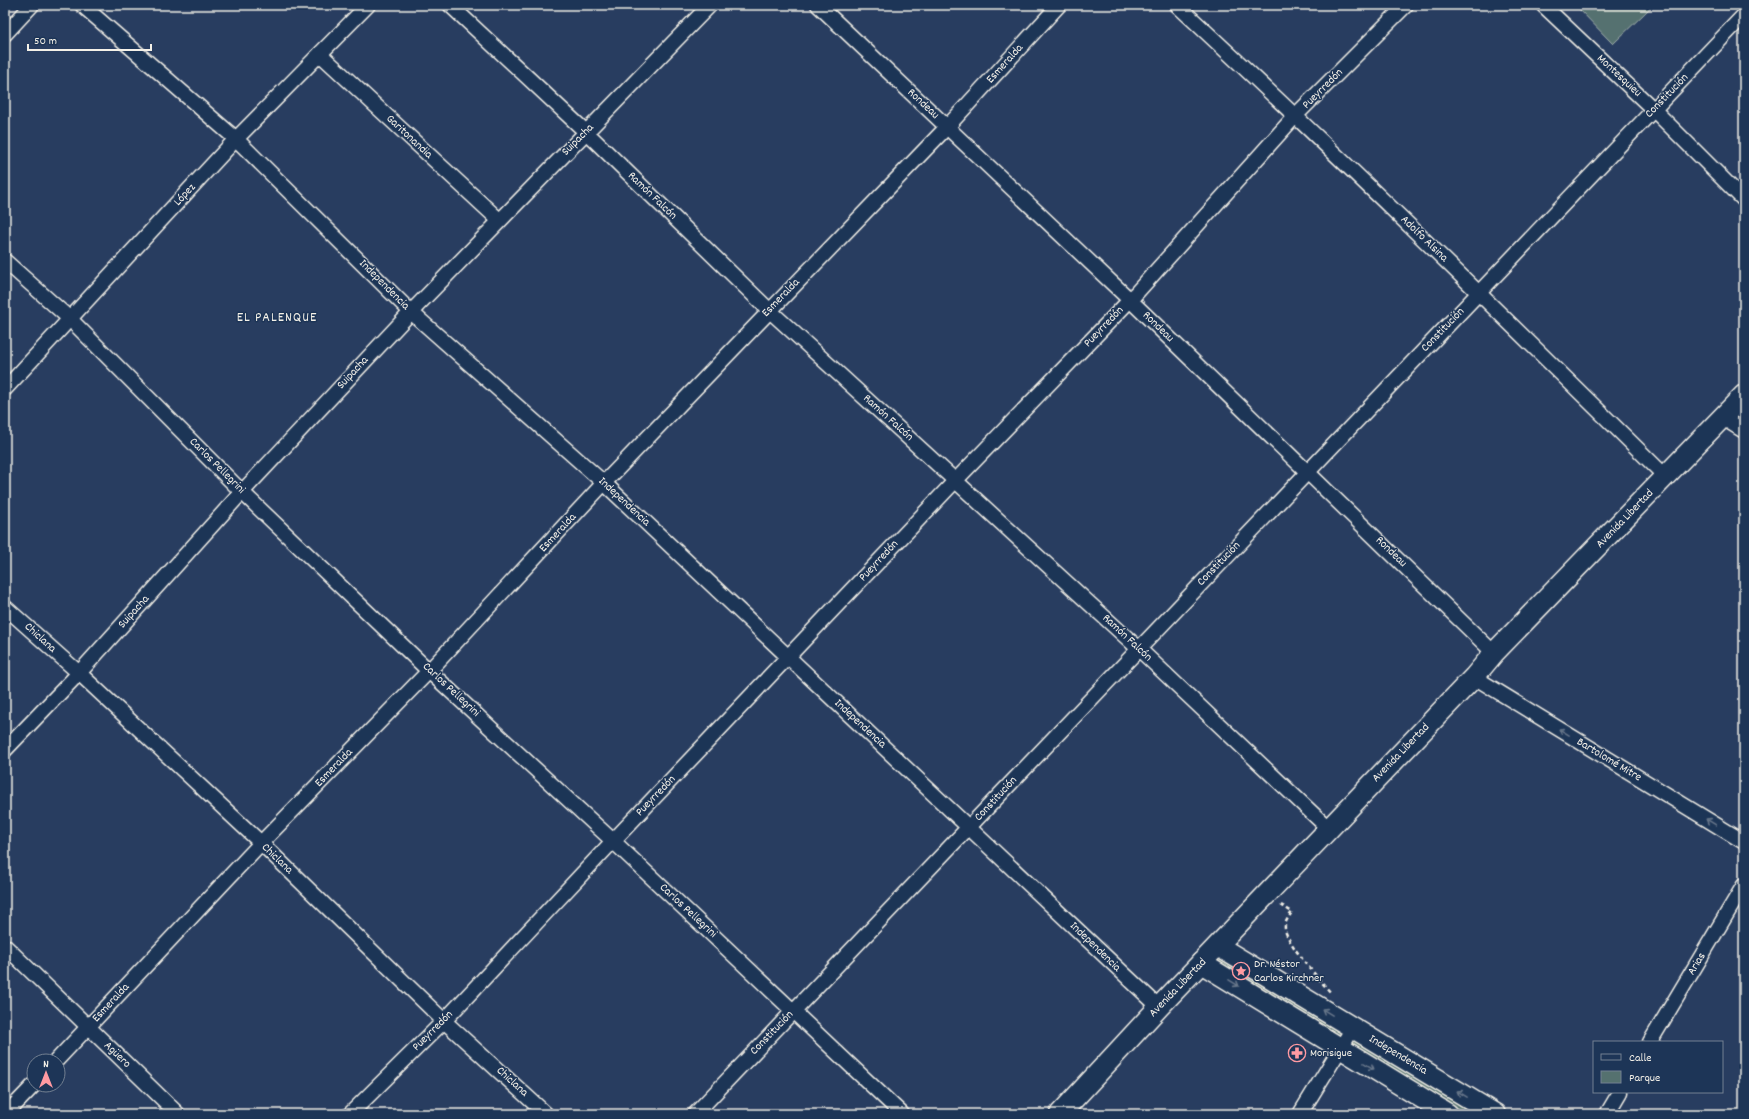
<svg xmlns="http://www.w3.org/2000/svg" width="1749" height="1119" viewBox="0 0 1749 1119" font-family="Dekko,sans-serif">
	<rect width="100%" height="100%" fill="#283d60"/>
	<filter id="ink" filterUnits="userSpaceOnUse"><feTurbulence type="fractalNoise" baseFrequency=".025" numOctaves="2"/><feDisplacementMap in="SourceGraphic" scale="8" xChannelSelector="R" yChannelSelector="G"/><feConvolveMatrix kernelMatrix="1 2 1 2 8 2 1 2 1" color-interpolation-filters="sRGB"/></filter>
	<g filter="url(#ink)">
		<!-- green -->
		<g fill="#55716f" stroke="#a4b1ac">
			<path d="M 1575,5 L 1646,5 L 1649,9 L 1613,44 Z"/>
			<path d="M 1218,946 L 1495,1114 L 1448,1114 L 1201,963 Z"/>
		</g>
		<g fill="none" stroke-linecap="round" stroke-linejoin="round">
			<defs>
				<g id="street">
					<path d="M 82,5 L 236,139 L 411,312 L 604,483 L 1159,1007"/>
					<path d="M 450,5 L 586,132 L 769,310 L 1138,648 L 1329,829"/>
					<path d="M 818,5 L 1130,300 L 1494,653"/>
					<path d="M 1177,5 C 1343,159 1505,318 1666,477"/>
					<path d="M 1543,5 L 1653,109 L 1744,200"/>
					<path d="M 5,34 L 32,5"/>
					<path d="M 320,54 L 499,220"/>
					<path d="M 5,261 L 70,319 L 242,492 L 429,671 L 613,841 L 902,1114"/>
					<path d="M 5,389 L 236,139 L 368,5"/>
					<path d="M 1723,418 L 1744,431"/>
					<path d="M 5,607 L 79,673 L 261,843 L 444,1021 L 546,1114"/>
					<path d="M 1474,677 L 1744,842"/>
					<path d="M 5,750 L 79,673 L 242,492 L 411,312 L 710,5"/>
					<path d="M 5,946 L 178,1114"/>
					<path d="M 1650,1042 L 1744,885"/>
					<path d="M 56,1061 L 261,843 L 429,671 L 604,483 L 947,127 L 1059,5"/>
					<path d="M 6,1114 L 34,1085"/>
					<path d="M 350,1114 L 444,1021 L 613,841 L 956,480 L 1130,300 L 1296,115 L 1406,5"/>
					<path d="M 695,1114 L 1744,15"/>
					<path d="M 1300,1114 L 1353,1028"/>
					<path d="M 1607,1114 L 1620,1092"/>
				</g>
				<g id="secondary">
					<path d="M 1218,946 L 1495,1114"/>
					<path d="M 1201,963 L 1448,1114"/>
					<path d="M 1060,1114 L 1159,1007 L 1474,677 L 1494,653 L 1744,395"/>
				</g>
			</defs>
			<!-- street casing -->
			<use href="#street" stroke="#f4f1e8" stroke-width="17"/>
			<!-- secondary casing -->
			<use href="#secondary" stroke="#f4f1e8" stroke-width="23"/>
			<!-- path -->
			<path stroke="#f4f1e8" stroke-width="2.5" stroke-dasharray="4 3" stroke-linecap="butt" d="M 1281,905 L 1292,912 C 1289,917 1284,922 1285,929 C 1287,944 1320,980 1331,993"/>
			<!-- street -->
			<use href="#street" stroke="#1d3557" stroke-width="14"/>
			<!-- secondary -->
			<use href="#secondary" stroke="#1d3557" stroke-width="20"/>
		</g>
		<!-- one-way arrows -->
		<defs><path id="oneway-shaft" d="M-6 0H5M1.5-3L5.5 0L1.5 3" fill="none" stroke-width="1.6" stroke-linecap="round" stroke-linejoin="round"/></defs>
		<g stroke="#68778a">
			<use href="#oneway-shaft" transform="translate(1564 732) rotate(-149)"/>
			<use href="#oneway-shaft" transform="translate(1711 822) rotate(-149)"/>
			<use href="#oneway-shaft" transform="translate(1234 983) rotate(32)"/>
			<use href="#oneway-shaft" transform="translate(1327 1012) rotate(-149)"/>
			<use href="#oneway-shaft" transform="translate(1369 1066) rotate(31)"/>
			<use href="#oneway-shaft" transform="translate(1462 1094) rotate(-149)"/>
		</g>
	</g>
	<!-- icons -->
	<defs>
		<symbol id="sight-ring" viewBox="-11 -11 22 22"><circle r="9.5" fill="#1d3557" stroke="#ff9aa2" stroke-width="1.5"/><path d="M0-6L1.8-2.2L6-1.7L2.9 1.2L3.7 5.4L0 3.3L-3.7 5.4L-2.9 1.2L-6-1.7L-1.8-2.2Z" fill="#ff9aa2"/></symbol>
		<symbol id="pharmacy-ring" viewBox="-11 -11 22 22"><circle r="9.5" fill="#1d3557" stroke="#ff9aa2" stroke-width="1.5"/><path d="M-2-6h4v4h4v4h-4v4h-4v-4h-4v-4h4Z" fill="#ff9aa2"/></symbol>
	</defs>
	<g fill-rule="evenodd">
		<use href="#sight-ring" x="1231" y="961" width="20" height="20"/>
		<use href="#pharmacy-ring" x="1287" y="1043" width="20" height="20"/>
	</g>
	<g text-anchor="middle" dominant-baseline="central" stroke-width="3" stroke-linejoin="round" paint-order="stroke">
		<!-- street labels -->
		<g font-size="12" fill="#f4f1e8" stroke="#1d3557">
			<text transform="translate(1005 64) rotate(-48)">Esmeralda</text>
			<text transform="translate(1619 76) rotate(43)">Montesquieu</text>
			<text transform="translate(1323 89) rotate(-45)">Pueyrredón</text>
			<text transform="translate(1667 96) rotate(-46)">Constitución</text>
			<text transform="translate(923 104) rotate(43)">Rondeau</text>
			<text transform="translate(409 137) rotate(43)">Garitonandia</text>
			<text transform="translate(578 140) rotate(-45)">Suipacha</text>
			<text transform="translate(185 195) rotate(-47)">López</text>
			<text transform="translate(652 196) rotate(44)">Ramón Falcón</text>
			<text transform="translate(1424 239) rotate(44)">Adolfo Alsina</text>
			<text transform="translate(384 285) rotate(45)">Independencia</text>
			<text transform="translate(781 298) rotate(-46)">Esmeralda</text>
			<text transform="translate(1104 327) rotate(-46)">Pueyrredón</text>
			<text transform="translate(1158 327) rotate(44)">Rondeau</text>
			<text transform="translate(1443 330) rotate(-46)">Constitución</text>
			<text transform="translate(353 373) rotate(-47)">Suipacha</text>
			<text transform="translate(888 418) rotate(42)">Ramón Falcón</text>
			<text transform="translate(217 466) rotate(45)">Carlos Pellegrini</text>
			<text transform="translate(624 502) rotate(43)">Independencia</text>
			<text transform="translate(1625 519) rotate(-46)">Avenida Libertad</text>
			<text transform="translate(558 533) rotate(-47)">Esmeralda</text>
			<text transform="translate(1391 552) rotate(44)">Rondeau</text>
			<text transform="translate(879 561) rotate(-47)">Pueyrredón</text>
			<text transform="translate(1219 564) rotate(-46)">Constitución</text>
			<text transform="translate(134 612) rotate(-48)">Suipacha</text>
			<text transform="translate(40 638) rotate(42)">Chiclana</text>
			<text transform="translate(1127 638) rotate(43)">Ramón Falcón</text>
			<text transform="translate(451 690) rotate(43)">Carlos Pellegrini</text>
			<text transform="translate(860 724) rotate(43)">Independencia</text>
			<text transform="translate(1401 753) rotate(-46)">Avenida Libertad</text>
			<text transform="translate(1609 760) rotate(31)">Bartolomé Mitre</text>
			<text transform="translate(334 768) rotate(-46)">Esmeralda</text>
			<text transform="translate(656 796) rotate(-46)">Pueyrredón</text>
			<text transform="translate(996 799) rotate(-47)">Constitución</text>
			<text transform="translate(277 859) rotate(44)">Chiclana</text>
			<text transform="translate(688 911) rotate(43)">Carlos Pellegrini</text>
			<text transform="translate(1095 947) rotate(44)">Independencia</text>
			<text transform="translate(1697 964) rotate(-59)">Arias</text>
			<text transform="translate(1178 988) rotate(-46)">Avenida Libertad</text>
			<text transform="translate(111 1003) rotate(-47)">Esmeralda</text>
			<text transform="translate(433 1031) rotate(-45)">Pueyrredón</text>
			<text transform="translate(772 1033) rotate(-46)">Constitución</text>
			<text transform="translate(117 1055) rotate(44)">Agüero</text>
			<text transform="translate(1398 1055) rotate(31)">Independencia</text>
			<text transform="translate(512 1082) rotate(42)">Chiclana</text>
		</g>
		<!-- poi labels -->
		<g font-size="12" fill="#f4f1e8" stroke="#1d3557" text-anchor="start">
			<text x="1254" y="964">Dr. Néstor<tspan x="1254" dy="14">Carlos Kirchner</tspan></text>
			<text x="1310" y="1053">Morisigue</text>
		</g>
		<!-- quarter labels -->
		<g font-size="14" letter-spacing="1" fill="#f4f1e8" stroke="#1d3557">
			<text x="277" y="318">EL PALENQUE</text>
		</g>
	</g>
	<!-- margin -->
	<rect width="1749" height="1119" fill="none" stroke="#1d3557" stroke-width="20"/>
	<rect x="10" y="10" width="1729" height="1099" fill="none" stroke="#f4f1e8" stroke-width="1.5" filter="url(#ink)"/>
	<!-- legend -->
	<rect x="1593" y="1041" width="130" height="52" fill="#1d3557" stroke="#738091"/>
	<rect x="1601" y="1054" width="20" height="6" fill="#1d3557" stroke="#738091"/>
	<text x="1629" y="1061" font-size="12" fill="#f4f1e8">Calle</text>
	<rect x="1601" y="1071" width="20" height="12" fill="#55716f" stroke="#738091"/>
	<text x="1629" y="1081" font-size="12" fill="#f4f1e8">Parque</text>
	<!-- north arrow -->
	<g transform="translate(46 1073)"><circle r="19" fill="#1d3557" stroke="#738091"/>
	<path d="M0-3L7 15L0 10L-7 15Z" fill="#ff9aa2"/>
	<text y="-6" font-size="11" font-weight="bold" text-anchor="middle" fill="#f4f1e8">N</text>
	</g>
	<!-- scale -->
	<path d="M28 44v6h123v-6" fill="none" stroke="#f4f1e8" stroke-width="2"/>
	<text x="34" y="44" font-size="12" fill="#f4f1e8" stroke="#1d3557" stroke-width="3" paint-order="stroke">50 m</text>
</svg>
